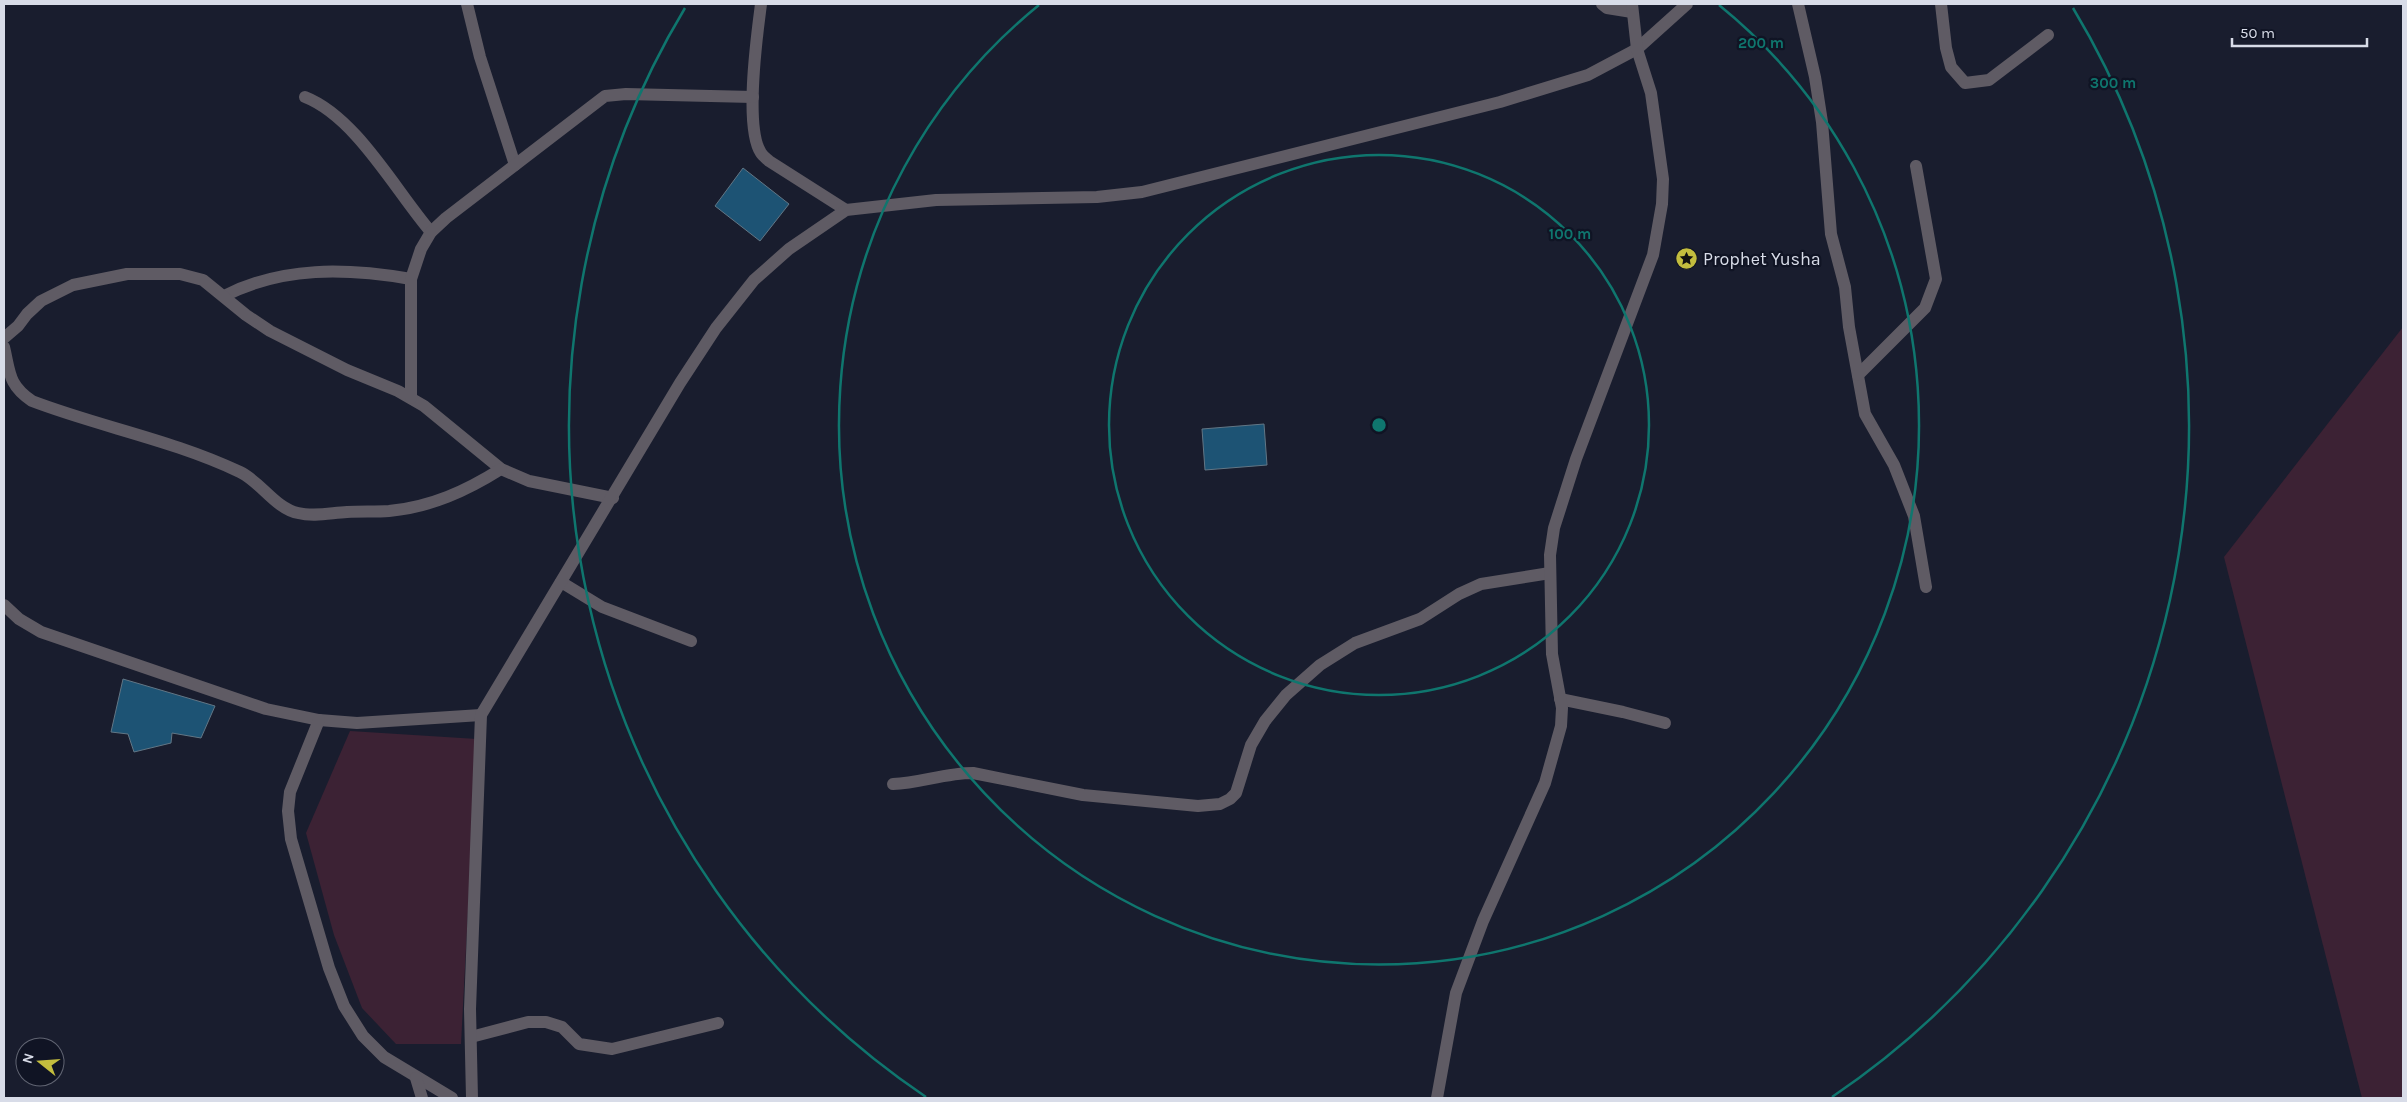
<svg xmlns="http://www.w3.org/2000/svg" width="2407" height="1102" viewBox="0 0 2407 1102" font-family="Karla,sans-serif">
	<rect width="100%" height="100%" fill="#191d2e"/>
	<!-- green -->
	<g fill="#3c2234">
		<path d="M 2403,327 L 2403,1098 L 2362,1098 L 2224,557 Z"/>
		<path d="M 350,731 L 477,739 L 461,1044 L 396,1044 L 362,1008 L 334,935 L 306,833 Z"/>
	</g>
	<!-- building -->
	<g fill="#1d5374" stroke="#627685">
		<path d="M 743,168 L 789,204 L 760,241 L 715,206 Z"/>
		<path d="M 1264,424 L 1267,465 L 1205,470 L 1202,429 Z"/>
		<path d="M 123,679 L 215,706 L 201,738 L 172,733 L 171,743 L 134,752 L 128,734 L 111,732 Z"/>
	</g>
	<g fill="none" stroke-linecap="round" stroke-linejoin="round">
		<!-- minor -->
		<g stroke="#5f5b64" stroke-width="12">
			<path d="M 467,4 L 480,57 L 515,165"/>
			<path d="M 761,4 C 757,35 744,127 761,153 C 763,156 767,159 769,161 L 846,210"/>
			<path d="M 1602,4 L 1607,8 L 1632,12"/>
			<path d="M 1798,4 L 1815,77 L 1822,122 L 1831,234 L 1845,287 L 1849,327 L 1865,414 L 1894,465 L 1914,516 L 1926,587"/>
			<path d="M 1941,4 L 1946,48 L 1951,67 L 1965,83 L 1989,80 L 2048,35"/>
			<path d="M 305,97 C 356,117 395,190 431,232"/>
			<path d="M 224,296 C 283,266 346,268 411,279"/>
			<path d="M 4,338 L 18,326 L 27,314 L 41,301 L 73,285 L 127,274 L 180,274 L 203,280 L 246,315 L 270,331 L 347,370 L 398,391 L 424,406 L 501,469 L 529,481 L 613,498"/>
			<path d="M 4,347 C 10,372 8,385 32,401 C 100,427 173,440 240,472 C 261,482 275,508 298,513 C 314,517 330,513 347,512 C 361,511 375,512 389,511 C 431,507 466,491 501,469"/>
			<path d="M 1858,375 L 1925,308 L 1936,279 L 1916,166"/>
			<path d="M 411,398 L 411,279 L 421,249 L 431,232 L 446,218 L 605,96 L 626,94 L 753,97"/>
			<path d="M 561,582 L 602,607 L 691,641"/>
			<path d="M 4,605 L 19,619 L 41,632 L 266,709 L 319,720 L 357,723 L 481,715"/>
			<path d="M 1560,699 L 1623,712 L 1665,723"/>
			<path d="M 319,720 L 290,792 L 288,811 L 291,839 L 329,968 L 344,1006 L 363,1036 L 384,1057 L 452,1098"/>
			<path d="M 893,784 C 920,783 945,773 973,773 L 1083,795 L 1198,806 L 1220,804 L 1230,799 L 1236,793 L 1251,745 L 1265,721 L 1286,695 L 1320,665 L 1355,643 L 1420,619 L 1459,594 L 1481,584 L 1550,573"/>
			<path d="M 471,1037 L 528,1022 L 546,1022 L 562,1027 L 579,1044 L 612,1049 L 718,1023"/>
			<path d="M 416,1078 L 422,1098"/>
			<path d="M 472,1098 L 470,1009 L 481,715 L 680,383 L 716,328 L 754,280 L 789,249 L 846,210 L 936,200 L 1097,197 L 1142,192 L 1500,102 L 1588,75 L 1637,49 L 1687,4"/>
			<path d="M 1437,1098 L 1456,993 L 1483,921 L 1545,783 L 1561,726 L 1562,708 L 1552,654 L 1550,555 L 1554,528 L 1576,459 L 1653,255 L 1662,204 L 1663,179 L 1651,93 L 1637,49 L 1632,4"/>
		</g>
	</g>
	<!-- distance rings -->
	<g fill="none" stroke="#0f766e" stroke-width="2.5">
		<circle cx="1379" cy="425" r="270"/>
		<path d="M1719 5A540 540 0 1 1 1039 5"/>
		<path d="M926 1097A810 810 0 0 1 685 8M2073 8A810 810 0 0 1 1832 1097"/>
	</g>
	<!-- icons -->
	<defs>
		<symbol id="sight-disc" viewBox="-11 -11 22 22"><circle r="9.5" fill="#c3bd3e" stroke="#101424"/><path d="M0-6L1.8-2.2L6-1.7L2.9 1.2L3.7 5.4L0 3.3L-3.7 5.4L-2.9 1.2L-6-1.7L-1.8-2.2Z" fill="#111"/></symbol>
	</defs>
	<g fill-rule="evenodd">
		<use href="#sight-disc" x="1674" y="246" width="25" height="25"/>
	</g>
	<g text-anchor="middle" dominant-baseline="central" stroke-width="4.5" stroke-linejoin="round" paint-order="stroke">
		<!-- poi labels -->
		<g font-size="18" fill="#d8dce8" stroke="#101424" text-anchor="start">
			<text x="1703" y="259">Prophet Yusha</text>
		</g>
	</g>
	<circle cx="1379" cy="425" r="8" fill="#0f766e" stroke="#101424" stroke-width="2.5"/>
	<g font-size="15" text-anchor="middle" font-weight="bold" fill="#0f766e" stroke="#101424" stroke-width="4.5" stroke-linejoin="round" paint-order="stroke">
		<text x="1761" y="48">200 m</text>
		<text x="2113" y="88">300 m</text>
		<text x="1570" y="239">100 m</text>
	</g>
	<!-- border -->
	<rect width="2407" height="1102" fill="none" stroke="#d8dce8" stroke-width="10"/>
	<!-- north arrow -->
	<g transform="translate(40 1062) rotate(287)"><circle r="24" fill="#101424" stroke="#606472"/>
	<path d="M0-4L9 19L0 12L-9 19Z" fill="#c3bd3e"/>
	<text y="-8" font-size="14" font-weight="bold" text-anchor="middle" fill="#d8dce8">N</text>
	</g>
	<!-- scale -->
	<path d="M2232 38v8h135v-8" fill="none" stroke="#d8dce8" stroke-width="2.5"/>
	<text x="2240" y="38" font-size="15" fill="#d8dce8" stroke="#101424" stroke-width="4" paint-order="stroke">50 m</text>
</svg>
